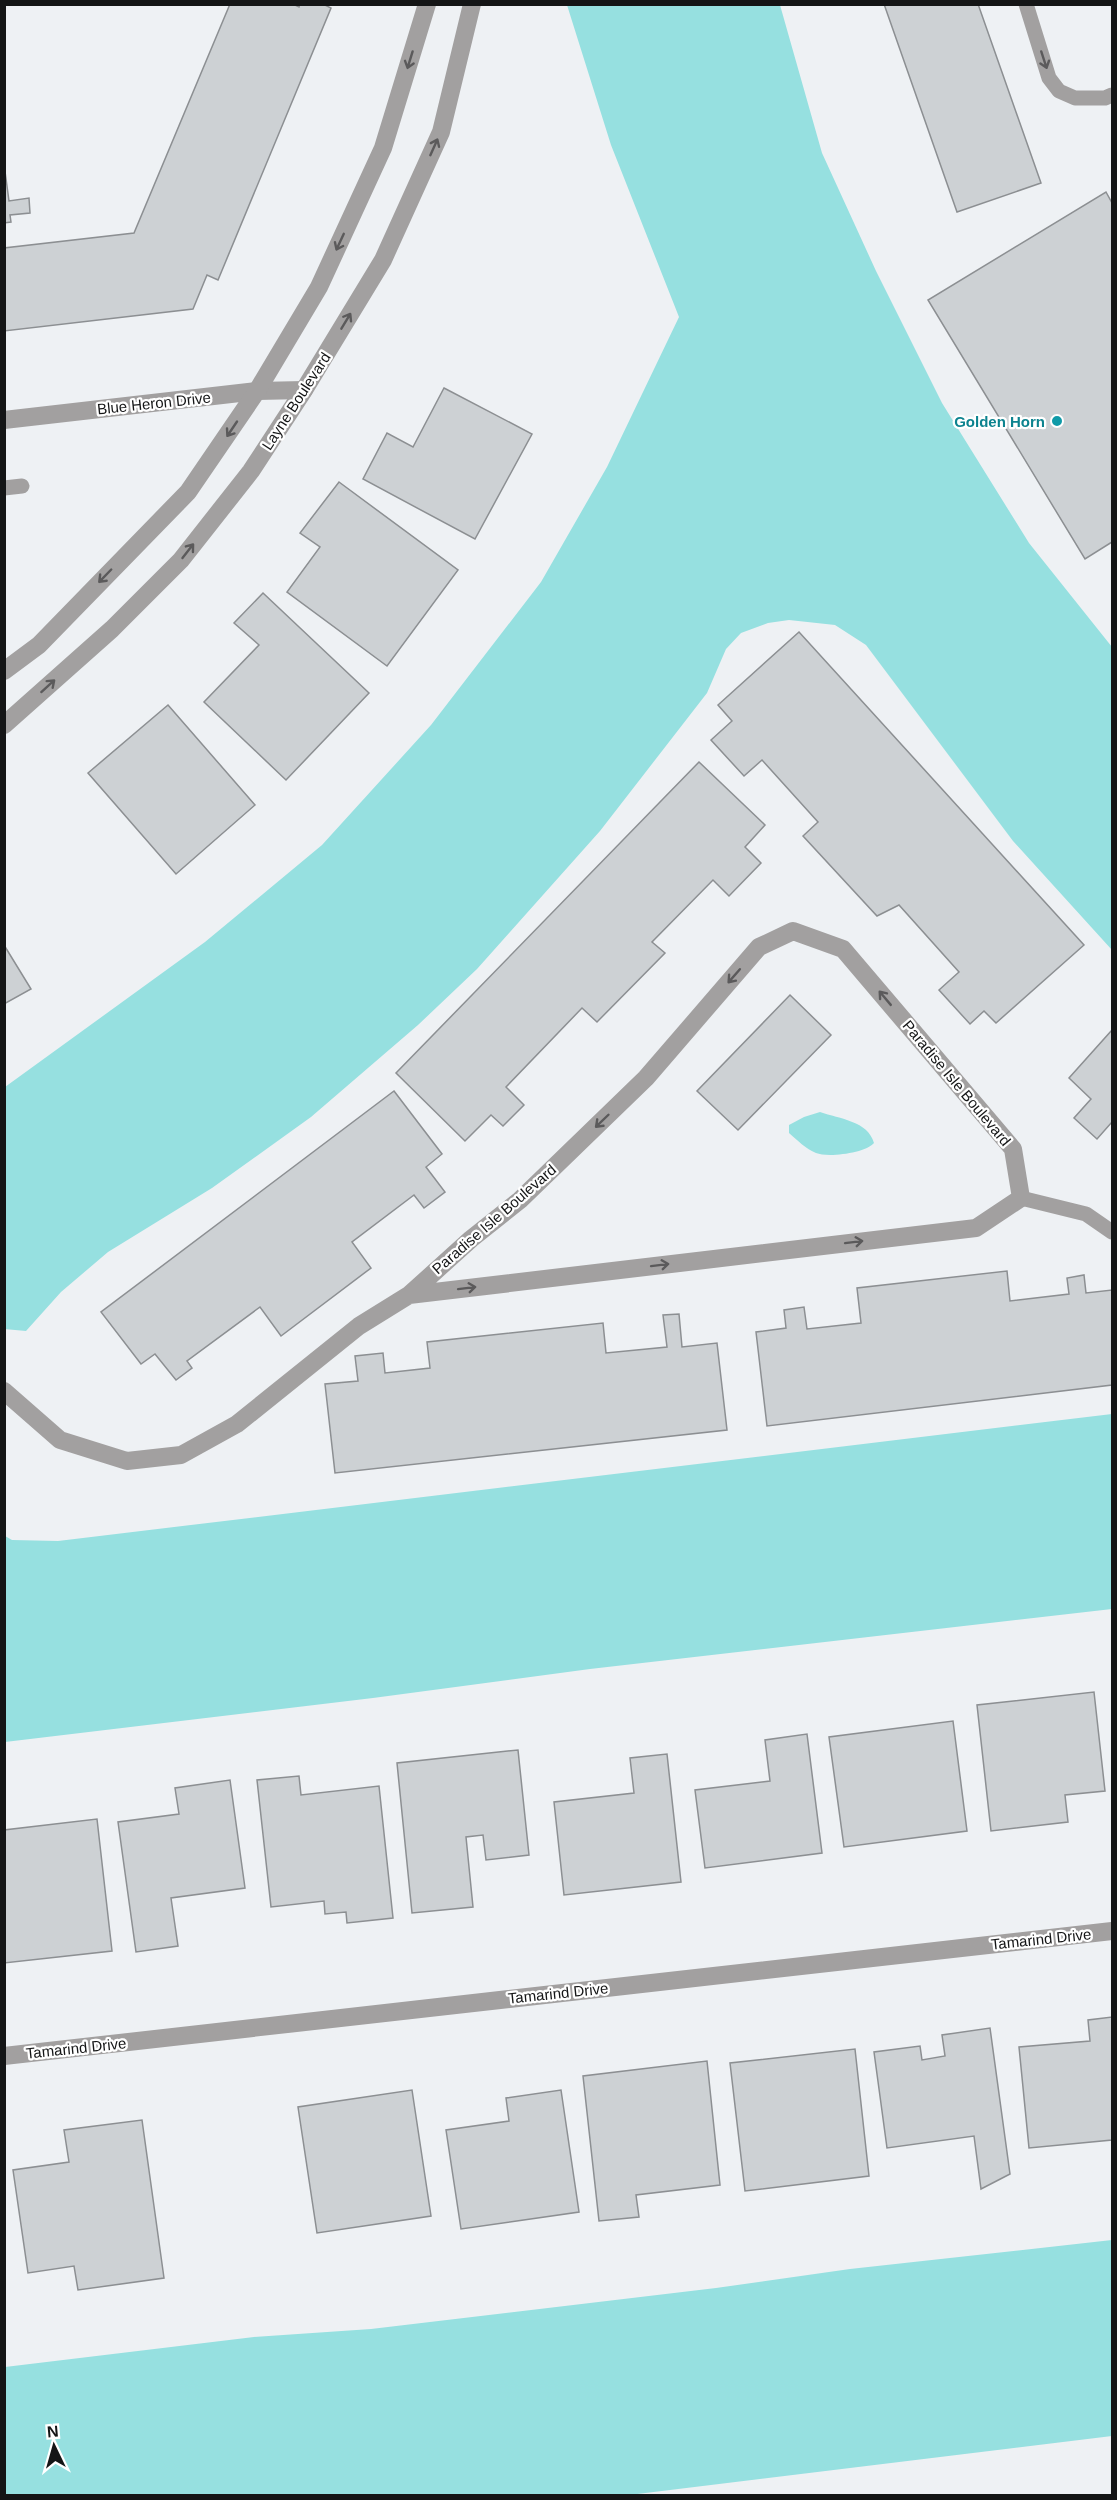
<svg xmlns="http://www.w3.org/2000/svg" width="1117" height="2500" viewBox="0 0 1117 2500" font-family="Helvetica,sans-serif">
	<rect width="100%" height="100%" fill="#eef1f4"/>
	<!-- water -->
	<g fill="#96e0e0">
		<path d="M 567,5 L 780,5 L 822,153 L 876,271 L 942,403 L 1029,543 L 1112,647 L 1112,950 L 1013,841 L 866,645 L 835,625 L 789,620 L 768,623 L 741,633 L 726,649 L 707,693 L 600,831 L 477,969 L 418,1025 L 311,1117 L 212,1188 L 108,1252 L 61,1292 L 26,1331 L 4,1329 L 5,1087 L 205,942 L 322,845 L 431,725 L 541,582 L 607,467 L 679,317 L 611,145 Z"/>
		<path d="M 820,1112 C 840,1119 868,1121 874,1143 C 866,1153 828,1158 816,1153 C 806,1149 797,1140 789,1133 L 789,1125 L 804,1117 Z"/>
		<path d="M 1112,1414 L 1112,1609 L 590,1669 L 373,1698 L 5,1742 L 5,1536 L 12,1540 L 58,1541 Z"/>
		<path d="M 1112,2240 L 1112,2436 L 621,2496 L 5,2495 L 5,2367 L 254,2337 L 371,2329 L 716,2288 L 850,2269 Z"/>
	</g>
	<!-- building -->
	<g fill="#cdd1d4" stroke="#8c8f92" stroke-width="1.5">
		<path d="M 230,4 L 293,4 L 299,7 L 300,4 L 323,4 L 331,8 L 218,280 L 207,275 L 193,309 L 4,331 L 4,248 L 134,233 Z"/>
		<path d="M 884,4 L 978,4 L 1041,183 L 957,212 Z"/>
		<path d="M 4,164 L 9,201 L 29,198 L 30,213 L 10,215 L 11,222 L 4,223 Z"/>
		<path d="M 1106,192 L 1112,203 L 1112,542 L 1085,559 L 928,300 Z"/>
		<path d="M 444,388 L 532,434 L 475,539 L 363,479 L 387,433 L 413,447 Z"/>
		<path d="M 339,482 L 458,570 L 387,666 L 287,592 L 320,547 L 300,533 Z"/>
		<path d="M 263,593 L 369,693 L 286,780 L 204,702 L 259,645 L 234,623 Z"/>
		<path d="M 799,632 L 1084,945 L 996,1023 L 984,1011 L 970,1024 L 939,990 L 959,972 L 899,905 L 877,916 L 803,836 L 818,822 L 762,760 L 744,776 L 711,740 L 732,721 L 718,705 Z"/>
		<path d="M 168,705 L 255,805 L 176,874 L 88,773 Z"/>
		<path d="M 699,762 L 765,825 L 745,847 L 761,863 L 729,896 L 713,880 L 652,942 L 665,953 L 597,1022 L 582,1008 L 506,1087 L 524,1105 L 503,1126 L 491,1115 L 465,1141 L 396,1073 Z"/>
		<path d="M 4,945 L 31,989 L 4,1004 Z"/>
		<path d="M 790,995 L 831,1035 L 738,1130 L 697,1091 Z"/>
		<path d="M 1112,1030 L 1112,1122 L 1097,1139 L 1074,1118 L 1091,1099 L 1069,1078 Z"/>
		<path d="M 394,1091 L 442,1154 L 426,1167 L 445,1192 L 424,1208 L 414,1195 L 352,1242 L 371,1268 L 281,1336 L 260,1307 L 187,1361 L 192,1368 L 176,1380 L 155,1354 L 141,1364 L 101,1312 Z"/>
		<path d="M 1007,1271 L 1010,1301 L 1069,1294 L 1067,1278 L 1084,1275 L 1086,1293 L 1112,1290 L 1112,1385 L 767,1426 L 756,1332 L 786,1328 L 784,1310 L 804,1307 L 807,1329 L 861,1323 L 857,1288 Z"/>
		<path d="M 679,1314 L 682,1347 L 717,1343 L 727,1430 L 335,1473 L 325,1384 L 358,1381 L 355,1356 L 383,1353 L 385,1373 L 430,1368 L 427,1342 L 603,1323 L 606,1353 L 667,1347 L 663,1315 Z"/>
		<path d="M 1094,1692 L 1105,1791 L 1065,1795 L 1068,1822 L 991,1831 L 977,1705 Z"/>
		<path d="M 953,1721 L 967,1831 L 844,1847 L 829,1737 Z"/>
		<path d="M 807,1734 L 822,1853 L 705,1868 L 695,1790 L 770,1781 L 765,1740 Z"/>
		<path d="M 518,1750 L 529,1855 L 486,1860 L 483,1835 L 466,1837 L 473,1907 L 412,1913 L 397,1763 Z"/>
		<path d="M 667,1754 L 681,1882 L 564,1895 L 554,1802 L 634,1793 L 630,1758 Z"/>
		<path d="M 299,1776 L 301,1795 L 379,1786 L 393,1918 L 347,1923 L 346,1912 L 325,1914 L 324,1901 L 271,1907 L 257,1780 Z"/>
		<path d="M 230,1780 L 245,1888 L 171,1898 L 178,1946 L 136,1952 L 118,1822 L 179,1814 L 175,1788 Z"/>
		<path d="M 97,1819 L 112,1951 L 4,1963 L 4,1830 Z"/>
		<path d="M 1112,2017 L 1112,2140 L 1029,2148 L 1019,2047 L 1090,2041 L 1088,2020 Z"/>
		<path d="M 990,2028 L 1010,2174 L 981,2189 L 974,2136 L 887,2148 L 874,2052 L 920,2046 L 922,2060 L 945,2056 L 942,2035 Z"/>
		<path d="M 855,2049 L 869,2176 L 745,2191 L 730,2063 Z"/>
		<path d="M 707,2061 L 720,2185 L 636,2195 L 639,2217 L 599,2221 L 583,2076 Z"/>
		<path d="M 412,2090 L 431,2216 L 317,2233 L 298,2107 Z"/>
		<path d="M 561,2090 L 579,2212 L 461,2229 L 446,2130 L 509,2121 L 506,2098 Z"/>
		<path d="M 142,2120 L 164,2278 L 78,2290 L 74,2266 L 28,2273 L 13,2170 L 69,2162 L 64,2130 Z"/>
	</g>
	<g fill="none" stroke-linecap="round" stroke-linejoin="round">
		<!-- lane -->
		<g stroke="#a2a0a0" stroke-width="15">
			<path d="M 1026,4 L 1049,78 L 1059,91 L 1075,98 L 1105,98 L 1112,95"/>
			<path d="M 4,488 L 22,486"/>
			<path d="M 1021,1198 L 1086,1214 L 1112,1232"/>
		</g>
		<!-- street -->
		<g stroke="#a2a0a0" stroke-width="18">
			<path d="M 4,420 L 257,391 L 304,390"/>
			<path d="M 4,671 L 39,645 L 188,492 L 257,391 L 319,287 L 383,148 L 427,4"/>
			<path d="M 4,725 L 112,629 L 181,560 L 251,471 L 304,390 L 383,260 L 441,132 L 472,4"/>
			<path d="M 4,1391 L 60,1440 L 127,1461 L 181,1455 L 237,1424 L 359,1326 L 409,1295 L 471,1239 L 520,1200 L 646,1078 L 759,947 L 793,931 L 843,949 L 1013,1149 L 1021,1198 L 976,1228 L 409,1295"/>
			<path d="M 4,2056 L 1112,1931"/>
		</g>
	</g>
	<!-- one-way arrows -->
	<defs><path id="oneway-shaft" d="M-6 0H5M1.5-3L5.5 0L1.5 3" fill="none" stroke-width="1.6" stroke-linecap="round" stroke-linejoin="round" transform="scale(1.5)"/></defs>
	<g stroke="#5b5a5b">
		<use href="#oneway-shaft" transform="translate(410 60) rotate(107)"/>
		<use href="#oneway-shaft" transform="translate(1044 60) rotate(72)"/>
		<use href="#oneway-shaft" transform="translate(434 147) rotate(-66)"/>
		<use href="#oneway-shaft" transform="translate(340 242) rotate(115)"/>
		<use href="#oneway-shaft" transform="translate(346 321) rotate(-59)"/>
		<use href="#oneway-shaft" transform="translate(232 429) rotate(124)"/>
		<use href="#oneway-shaft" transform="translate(188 551) rotate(-52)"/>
		<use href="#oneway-shaft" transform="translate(105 576) rotate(134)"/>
		<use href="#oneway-shaft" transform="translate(48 686) rotate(-42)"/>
		<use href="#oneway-shaft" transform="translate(734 976) rotate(131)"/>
		<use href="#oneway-shaft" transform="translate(885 998) rotate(-130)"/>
		<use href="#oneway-shaft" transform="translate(602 1121) rotate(136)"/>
		<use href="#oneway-shaft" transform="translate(854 1242) rotate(-7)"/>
		<use href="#oneway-shaft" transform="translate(660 1265) rotate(-7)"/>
		<use href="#oneway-shaft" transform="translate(467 1288) rotate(-7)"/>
	</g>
	<!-- markers -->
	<circle fill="#0f9aa8" stroke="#fff" stroke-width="2" cx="1057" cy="421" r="6"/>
	<g text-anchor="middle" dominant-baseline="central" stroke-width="4.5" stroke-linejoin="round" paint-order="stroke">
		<!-- street labels -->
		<g font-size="15" fill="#141516" stroke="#fff">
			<text transform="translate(296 401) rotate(-57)">Layne Boulevard</text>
			<text transform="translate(154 403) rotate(-6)">Blue Heron Drive</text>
			<text transform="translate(957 1083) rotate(50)">Paradise Isle Boulevard</text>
			<text transform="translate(494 1219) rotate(-41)">Paradise Isle Boulevard</text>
			<text transform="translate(1041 1939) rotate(-6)">Tamarind Drive</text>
			<text transform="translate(558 1993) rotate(-6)">Tamarind Drive</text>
			<text transform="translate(76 2048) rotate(-6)">Tamarind Drive</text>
		</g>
		<!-- culture labels -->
		<g font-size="15" font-weight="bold" fill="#0d838f" stroke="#fff" text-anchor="end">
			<text x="1045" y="421">Golden Horn</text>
		</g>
	</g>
	<!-- border -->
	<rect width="1117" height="2500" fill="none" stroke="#141516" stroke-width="12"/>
	<!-- north arrow -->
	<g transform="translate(54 2446) rotate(355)" stroke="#ffffff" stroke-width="4.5" paint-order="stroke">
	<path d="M0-4.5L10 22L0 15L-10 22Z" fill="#141516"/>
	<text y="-9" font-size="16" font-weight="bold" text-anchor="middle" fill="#141516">N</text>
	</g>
</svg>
